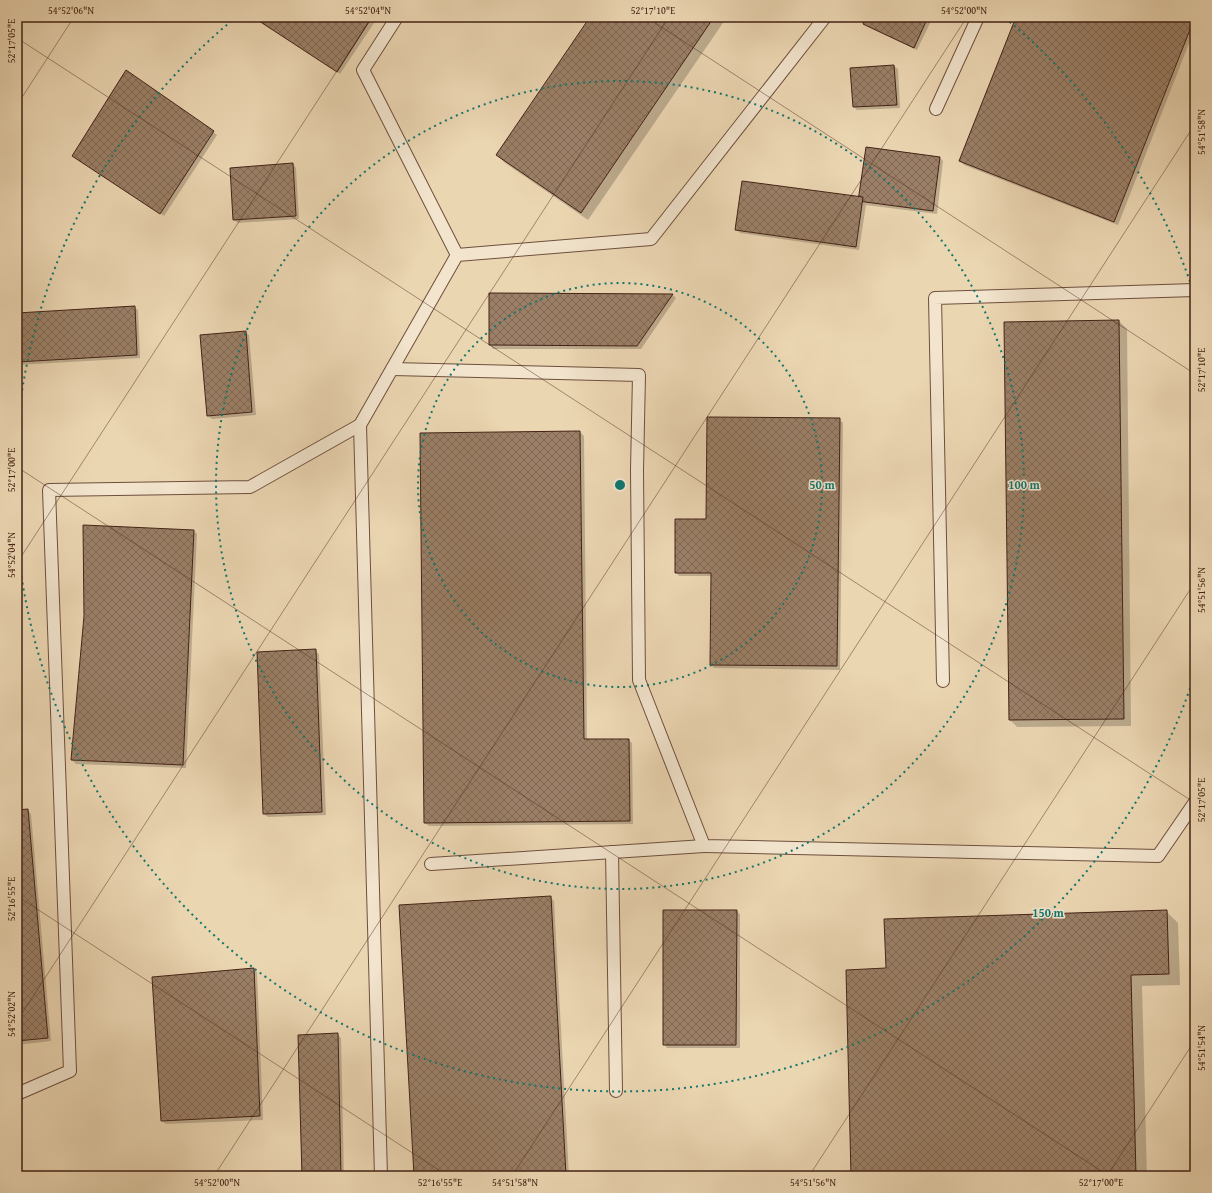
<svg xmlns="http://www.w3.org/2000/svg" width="1212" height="1193" viewBox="0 0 1212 1193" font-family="'Gentium Book Plus',serif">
	<defs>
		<pattern id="building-cross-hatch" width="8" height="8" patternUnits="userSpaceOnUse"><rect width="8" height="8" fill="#9b8067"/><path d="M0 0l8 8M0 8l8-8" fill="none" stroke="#806854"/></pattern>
	</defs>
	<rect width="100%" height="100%" fill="#ebd6b2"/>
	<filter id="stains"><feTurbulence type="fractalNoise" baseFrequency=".005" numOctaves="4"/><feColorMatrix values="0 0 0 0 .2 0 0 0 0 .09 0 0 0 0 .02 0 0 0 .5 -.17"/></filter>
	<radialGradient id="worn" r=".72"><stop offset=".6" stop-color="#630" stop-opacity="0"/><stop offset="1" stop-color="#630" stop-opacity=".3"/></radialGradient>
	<!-- shadow -->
	<g fill="#0003">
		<path d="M 252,17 L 378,17 L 340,74 Z"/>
		<path d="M 591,17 L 727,17 L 588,220 L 505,163 L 497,155 Z"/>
		<path d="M 867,17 L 933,17 L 917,50 L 868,27 L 864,24 Z"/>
		<path d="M 1017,17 L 1195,17 L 1195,28 L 1118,225 L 964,165 L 960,161 Z"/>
		<path d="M 894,66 L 898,69 L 900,108 L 857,110 L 854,107 L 851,69 Z"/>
		<path d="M 126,71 L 217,135 L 164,216 L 77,159 Z"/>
		<path d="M 940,158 L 943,161 L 937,214 L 866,205 L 859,250 L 740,233 L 737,230 L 860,198 Z"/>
		<path d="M 293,164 L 296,168 L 299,219 L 238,223 L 234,220 Z"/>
		<path d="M 490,294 L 673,295 L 676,298 L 641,349 L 493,349 L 490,345 Z"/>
		<path d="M 134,307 L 138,310 L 140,358 L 17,365 L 17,314 Z"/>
		<path d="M 1119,321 L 1127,329 L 1131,726 L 1017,727 L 1010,720 Z"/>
		<path d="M 245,332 L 249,335 L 256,415 L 212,419 L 208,416 Z"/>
		<path d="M 839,419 L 843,423 L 840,670 L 714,668 L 711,665 L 712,576 L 679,576 L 676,572 L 707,520 Z"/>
		<path d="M 580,432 L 584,436 L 587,740 L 628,740 L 632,743 L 633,824 L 429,826 L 425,823 Z"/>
		<path d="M 194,531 L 197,534 L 186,768 L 76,764 L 72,760 L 85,616 Z"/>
		<path d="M 315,651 L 319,654 L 326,815 L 268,817 L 264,814 Z"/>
		<path d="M 27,810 L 31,814 L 51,1041 L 17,1045 L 17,811 Z"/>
		<path d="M 550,897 L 554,901 L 569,1176 L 415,1176 Z"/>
		<path d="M 736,911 L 740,914 L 740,1048 L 667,1048 L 664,1044 Z"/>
		<path d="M 1167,912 L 1178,923 L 1180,985 L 1142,986 L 1147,1176 L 852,1176 L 887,969 Z"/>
		<path d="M 254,969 L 257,972 L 263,1120 L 166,1124 L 162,1121 Z"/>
		<path d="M 337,1034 L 341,1038 L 344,1176 L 303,1176 Z"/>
	</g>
	<!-- building -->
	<g fill="url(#building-cross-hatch)" stroke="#442216">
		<path d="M 253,17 L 372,17 L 337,72 Z"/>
		<path d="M 590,17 L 714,17 L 581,213 L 496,155 Z"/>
		<path d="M 866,17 L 928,17 L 914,48 L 863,24 Z"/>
		<path d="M 1016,17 L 1195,17 L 1114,222 L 959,161 Z"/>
		<path d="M 894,65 L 897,105 L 853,107 L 850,68 Z"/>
		<path d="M 126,70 L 214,131 L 160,214 L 72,156 Z"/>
		<path d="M 866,147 L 940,157 L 933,211 L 858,201 Z"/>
		<path d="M 293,163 L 296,216 L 233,220 L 230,168 Z"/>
		<path d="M 742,181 L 863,197 L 856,247 L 735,230 Z"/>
		<path d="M 489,293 L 673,294 L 637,346 L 489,345 Z"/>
		<path d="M 135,306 L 137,355 L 17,362 L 17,313 Z"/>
		<path d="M 1119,320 L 1124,719 L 1009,720 L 1004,322 Z"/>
		<path d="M 246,331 L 252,412 L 207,416 L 200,335 Z"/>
		<path d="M 707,417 L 840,418 L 837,666 L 710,665 L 711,573 L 675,573 L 675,519 L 706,519 Z"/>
		<path d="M 580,431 L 584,739 L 629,739 L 630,821 L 424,823 L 420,433 Z"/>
		<path d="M 83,525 L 194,530 L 183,765 L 71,760 L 84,616 Z"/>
		<path d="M 316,649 L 322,812 L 263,814 L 257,652 Z"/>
		<path d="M 28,809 L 48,1038 L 17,1041 L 17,810 Z"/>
		<path d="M 551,896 L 566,1176 L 414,1176 L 399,905 Z"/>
		<path d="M 663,910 L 737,910 L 736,1045 L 663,1045 Z"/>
		<path d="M 1167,910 L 1169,974 L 1131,975 L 1136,1176 L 851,1176 L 846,970 L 886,968 L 884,919 Z"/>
		<path d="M 254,968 L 260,1116 L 161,1121 L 152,977 Z"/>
		<path d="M 338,1033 L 341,1176 L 302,1176 L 298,1035 Z"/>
	</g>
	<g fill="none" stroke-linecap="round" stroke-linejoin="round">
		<defs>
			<g id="service">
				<path d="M 397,17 L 363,70 L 457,255"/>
				<path d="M 936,109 L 978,17"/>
				<path d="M 392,369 L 639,375 L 637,470 L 639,680 L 704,846 L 1158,856 L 1195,802"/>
				<path d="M 360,425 L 381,1176"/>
				<path d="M 943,681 L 935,298 L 1195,290"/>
				<path d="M 612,852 L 616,1091"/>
				<path d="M 431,864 L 704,846"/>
				<path d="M 17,1094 L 70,1071 L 49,490 L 250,487 L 360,425 L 457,255 L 651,239 L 825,17"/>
			</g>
		</defs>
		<!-- service casing -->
		<use href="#service" stroke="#6e4f3d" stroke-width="14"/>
		<!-- service -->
		<use href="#service" stroke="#f2e4cd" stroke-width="12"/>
	</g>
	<!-- ticks -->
	<path fill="none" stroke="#442216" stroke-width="1" stroke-opacity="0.45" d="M 646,17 L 1195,374M 17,38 L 1195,803M 17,105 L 74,17M 17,467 L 1109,1176M 17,563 L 372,17M 17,896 L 448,1176M 17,1021 L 669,17M 214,1176 L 967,17M 512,1176 L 1195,124M 809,1176 L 1195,582M 1107,1176 L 1195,1040"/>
	<!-- distance rings -->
	<g fill="none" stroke="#0f766e" stroke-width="2" stroke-dasharray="2 4">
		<circle cx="620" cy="485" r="202"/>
		<circle cx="620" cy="485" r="404"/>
		<path d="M1194 677A605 605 0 0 1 17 538M17 432A605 605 0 0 1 235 18M1005 18A605 605 0 0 1 1194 293"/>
	</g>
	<circle cx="620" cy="485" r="6" fill="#0f766e" stroke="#f2e4cd" stroke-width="2"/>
	<g font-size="12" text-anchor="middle" font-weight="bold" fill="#0f766e" stroke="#f2e4cd" stroke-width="3" stroke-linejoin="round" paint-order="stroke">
		<text x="822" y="489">50 m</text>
		<text x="1024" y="489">100 m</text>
		<text x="1048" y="917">150 m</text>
	</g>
	<!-- margin -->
	<rect width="1212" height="1193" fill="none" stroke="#ebd6b2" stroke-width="44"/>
	<rect x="22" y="22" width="1168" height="1149" fill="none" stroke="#442216" stroke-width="1.5"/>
	<g font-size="10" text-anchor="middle" fill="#442216">
		<text x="71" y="14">54°52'06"N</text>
		<text x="368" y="14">54°52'04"N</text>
		<text x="653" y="14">52°17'10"E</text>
		<text x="964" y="14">54°52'00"N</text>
		<text transform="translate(11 41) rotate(-90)" y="4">52°17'05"E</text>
		<text transform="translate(1201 132) rotate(-90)" y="4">54°51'58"N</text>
		<text transform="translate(1201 370) rotate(-90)" y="4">52°17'10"E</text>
		<text transform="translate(11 470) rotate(-90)" y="4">52°17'00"E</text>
		<text transform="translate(11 555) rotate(-90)" y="4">54°52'04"N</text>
		<text transform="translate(1201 590) rotate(-90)" y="4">54°51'56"N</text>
		<text transform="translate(1201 800) rotate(-90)" y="4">52°17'05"E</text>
		<text transform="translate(11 899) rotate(-90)" y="4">52°16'55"E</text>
		<text transform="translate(11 1014) rotate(-90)" y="4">54°52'02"N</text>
		<text transform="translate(1201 1048) rotate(-90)" y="4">54°51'54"N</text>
		<text x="217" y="1186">54°52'00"N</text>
		<text x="440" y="1186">52°16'55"E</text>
		<text x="515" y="1186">54°51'58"N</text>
		<text x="813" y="1186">54°51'56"N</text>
		<text x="1101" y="1186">52°17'00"E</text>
	</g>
	<rect width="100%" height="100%" filter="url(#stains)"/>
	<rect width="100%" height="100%" fill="url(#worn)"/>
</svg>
